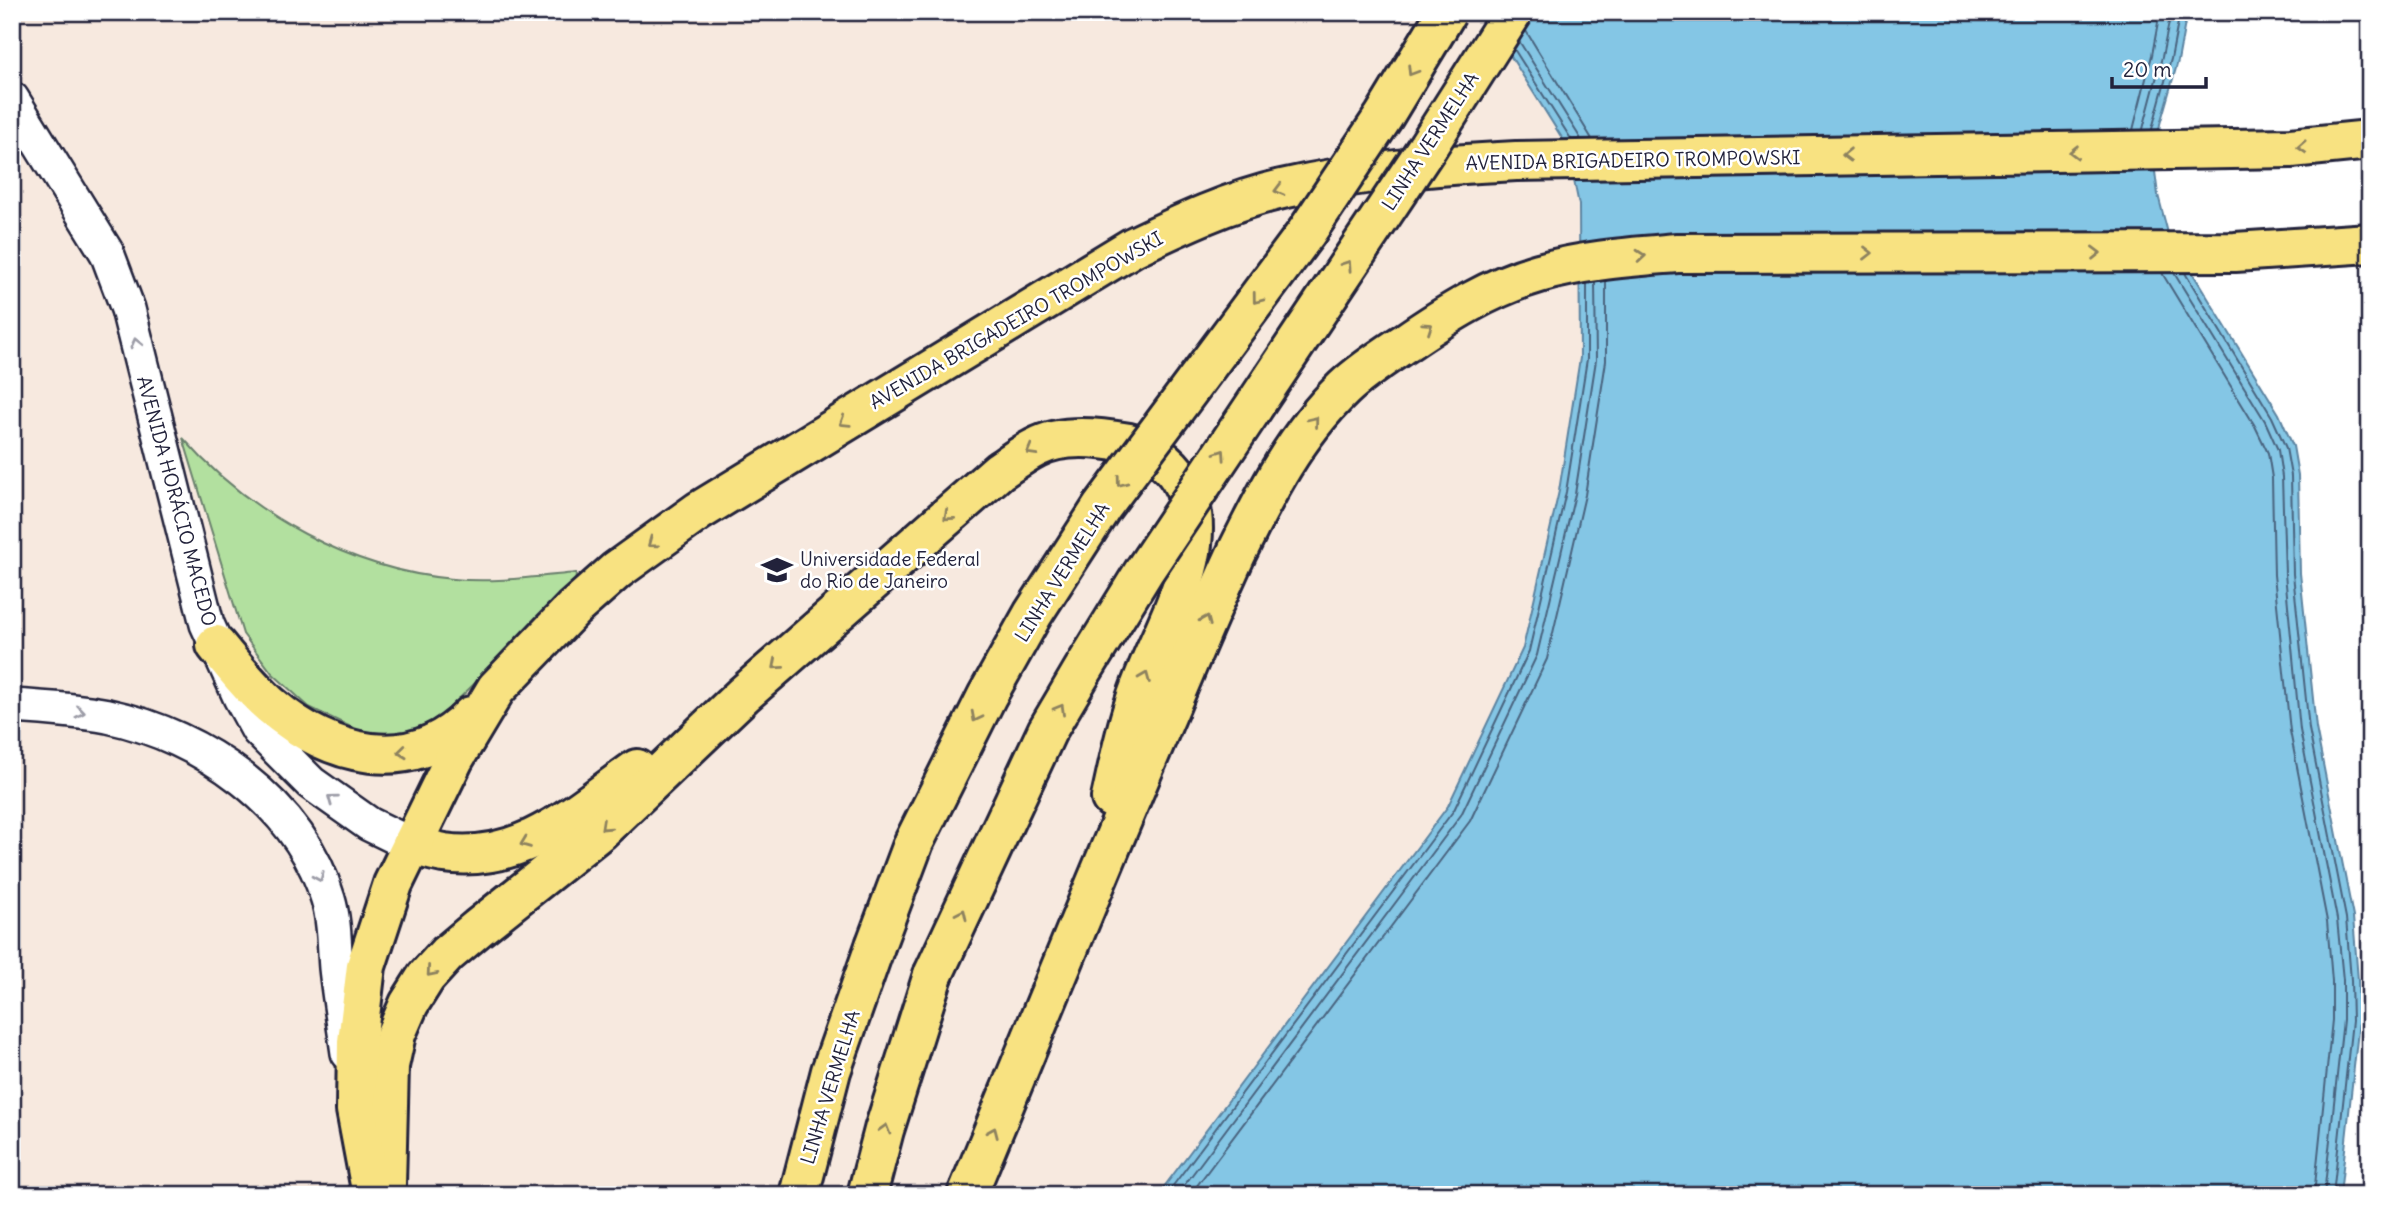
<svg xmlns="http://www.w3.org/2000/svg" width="2382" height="1207" viewBox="0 0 2382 1207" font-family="Delius,sans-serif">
	<rect width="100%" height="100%" fill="#fff"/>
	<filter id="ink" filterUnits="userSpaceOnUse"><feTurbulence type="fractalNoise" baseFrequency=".0143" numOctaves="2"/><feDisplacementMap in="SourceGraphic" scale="14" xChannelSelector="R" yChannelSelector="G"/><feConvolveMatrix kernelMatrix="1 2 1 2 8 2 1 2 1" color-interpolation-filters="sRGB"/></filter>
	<g filter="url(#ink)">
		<!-- built -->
		<path fill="#f7e9df" d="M 12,12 L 1483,12 L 1567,146 L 1579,205 L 1580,358 L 1559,491 L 1523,648 L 1448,806 L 1158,1195 L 12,1195 Z"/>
		<!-- green -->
		<path fill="#b2e09f" stroke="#6a816d" stroke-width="2" d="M 183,438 C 250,515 351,570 453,579 C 494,583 535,577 576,573 L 575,586 L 438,719 L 414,736 L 393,739 L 357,730 L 309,707 L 272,673 L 243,634 Z"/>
		<!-- water -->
		<path fill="#84c6e5" stroke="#5d84a1" stroke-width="2" d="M 1483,12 L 2187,12 L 2178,61 L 2160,124 L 2154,164 L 2158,195 L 2168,233 L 2279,414 L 2293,446 L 2298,475 L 2300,573 L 2316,728 L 2353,917 L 2358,980 L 2359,1021 L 2340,1195 L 1158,1195 L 1448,806 L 1523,648 L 1559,491 L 1580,358 L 1579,205 L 1567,146 Z"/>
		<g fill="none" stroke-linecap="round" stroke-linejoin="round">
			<!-- shore -->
			<g stroke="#49647f" stroke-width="2">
				<path d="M 1526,31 L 1592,139"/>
				<path d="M 1519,41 L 1581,139"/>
				<path d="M 1514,49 L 1571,139"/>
				<path d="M 2143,129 L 2162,57 L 2171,12"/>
				<path d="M 2152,129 L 2171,59 L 2180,12"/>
				<path d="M 2133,130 L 2152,55 L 2160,12"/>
				<path d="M 2162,273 L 2255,426 L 2268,453 L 2272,478 L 2274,575 L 2290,731 L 2327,921 L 2332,981 L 2332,1020 L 2314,1195"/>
				<path d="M 2174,273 L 2265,421 L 2278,450 L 2282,477 L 2285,574 L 2300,730 L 2337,919 L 2343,980 L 2343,1020 L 2324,1195"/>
				<path d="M 2185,273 L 2272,417 L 2286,448 L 2291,476 L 2293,574 L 2309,729 L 2346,918 L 2351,980 L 2352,1021 L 2333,1195"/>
				<path d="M 1166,1195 L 1454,810 L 1529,651 L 1566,492 L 1587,359 L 1587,284"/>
				<path d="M 1177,1195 L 1461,815 L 1537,655 L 1575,494 L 1596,360 L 1595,283"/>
				<path d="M 1190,1195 L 1470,821 L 1547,659 L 1585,495 L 1606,361 L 1606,281"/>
			</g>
			<defs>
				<g id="minor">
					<path d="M 12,99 L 107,253 L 128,309 L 207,624 L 240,697 L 258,730 L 311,783 L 369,824 L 412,845"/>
					<path d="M 12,706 C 44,708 76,710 108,716 C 202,736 300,803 328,899 C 335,922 334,945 336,968 C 339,996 344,1024 348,1053"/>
				</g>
				<g id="highway">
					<path d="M 216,645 C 233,666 250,687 270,705 C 330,756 411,778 471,716"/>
					<path d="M 412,845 C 423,848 433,851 444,853 C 523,864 577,811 637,769"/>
					<path d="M 386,1184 L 389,1066 L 396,1034 L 409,1004 L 426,977 L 447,954 L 478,928 L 600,831 L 743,695 L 999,471 C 1011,463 1023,454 1035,448 C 1062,433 1100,438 1129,443 C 1148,447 1170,462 1180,479 C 1221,548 1154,637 1134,705 C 1124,735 1118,767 1111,798"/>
					<path d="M 372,1195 L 356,1110 L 357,1042 L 366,966 L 393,884 L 454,759 L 496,689 L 573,609 L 617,570 L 699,511 L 1133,247 C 1181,224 1230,201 1282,189 C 1360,171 1437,165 1516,161 L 2291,148 L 2370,140"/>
					<path d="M 799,1195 L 831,1071 L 875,946"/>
					<path d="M 867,1195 L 884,1130 L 933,975"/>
					<path d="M 967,1195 C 1034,1033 1100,870 1169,709 C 1191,656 1213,604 1237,552 C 1266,493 1296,434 1344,388 C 1362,371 1384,357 1405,343 C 1446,315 1490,287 1539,273 C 1584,260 1631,257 1677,253 L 2235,252 L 2370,243"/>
				</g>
			</defs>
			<!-- minor casing -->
			<use href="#minor" stroke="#22223b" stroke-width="38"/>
			<!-- highway casing -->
			<use href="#highway" stroke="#22223b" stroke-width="44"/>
			<!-- minor -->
			<use href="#minor" stroke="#fff" stroke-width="33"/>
			<!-- highway -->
			<use href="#highway" stroke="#f8e281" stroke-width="38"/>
			<defs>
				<g id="highway-bridge">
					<path d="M 875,946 L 914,842 L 987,696 L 1033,614 L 1102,507 L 1306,233 L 1384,116 L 1447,12"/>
					<path d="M 933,975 L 1047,731 L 1083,670 L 1144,571 L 1428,146 L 1513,12"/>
				</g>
			</defs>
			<!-- highway-bridge casing -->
			<use href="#highway-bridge" stroke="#22223b" stroke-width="44" stroke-linecap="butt"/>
			<!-- highway-bridge -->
			<use href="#highway-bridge" stroke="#f8e281" stroke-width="38"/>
		</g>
		<!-- one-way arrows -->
		<defs><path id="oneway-chevron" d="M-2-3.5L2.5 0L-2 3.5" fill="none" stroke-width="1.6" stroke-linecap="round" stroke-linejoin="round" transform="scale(1.75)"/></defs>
		<g stroke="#8d825e">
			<use href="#oneway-chevron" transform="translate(1412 71) rotate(122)"/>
			<use href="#oneway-chevron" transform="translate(2302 147) rotate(177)"/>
			<use href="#oneway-chevron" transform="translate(2074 152) rotate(179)"/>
			<use href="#oneway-chevron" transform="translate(1847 155) rotate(179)"/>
			<use href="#oneway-chevron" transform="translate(1279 190) rotate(165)"/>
			<use href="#oneway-chevron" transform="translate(1868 253)"/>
			<use href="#oneway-chevron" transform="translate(2096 253) rotate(-1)"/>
			<use href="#oneway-chevron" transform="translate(1641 256) rotate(-5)"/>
			<use href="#oneway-chevron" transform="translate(1347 265) rotate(-56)"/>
			<use href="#oneway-chevron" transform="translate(1257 299) rotate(127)"/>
			<use href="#oneway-chevron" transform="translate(1428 327) rotate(-34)"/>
			<use href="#oneway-chevron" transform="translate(1314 421) rotate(-51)"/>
			<use href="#oneway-chevron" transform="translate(844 422) rotate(148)"/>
			<use href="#oneway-chevron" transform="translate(1031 451) rotate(150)"/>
			<use href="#oneway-chevron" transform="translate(1221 454) rotate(-56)"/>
			<use href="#oneway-chevron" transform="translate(1121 482) rotate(127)"/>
			<use href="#oneway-chevron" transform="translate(948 516) rotate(139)"/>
			<use href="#oneway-chevron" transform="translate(652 543) rotate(143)"/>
			<use href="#oneway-chevron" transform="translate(1206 620) rotate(-67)"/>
			<use href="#oneway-chevron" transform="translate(777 665) rotate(139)"/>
			<use href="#oneway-chevron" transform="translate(1145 677) rotate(-68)"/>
			<use href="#oneway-chevron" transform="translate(1060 709) rotate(-60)"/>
			<use href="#oneway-chevron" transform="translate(976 717) rotate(117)"/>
			<use href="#oneway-chevron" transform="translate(402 752) rotate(174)"/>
			<use href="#oneway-chevron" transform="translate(605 826) rotate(137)"/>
			<use href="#oneway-chevron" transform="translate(525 843) rotate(159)"/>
			<use href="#oneway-chevron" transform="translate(962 914) rotate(-65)"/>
			<use href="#oneway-chevron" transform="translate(431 972) rotate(131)"/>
			<use href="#oneway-chevron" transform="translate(885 1129) rotate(-74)"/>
			<use href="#oneway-chevron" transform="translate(993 1132) rotate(-67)"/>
		</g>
		<g stroke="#9c9ca7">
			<use href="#oneway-chevron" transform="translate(136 343) rotate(-104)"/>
			<use href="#oneway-chevron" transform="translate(80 712) rotate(9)"/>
			<use href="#oneway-chevron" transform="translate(332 799) rotate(-144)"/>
			<use href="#oneway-chevron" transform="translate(319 877) rotate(66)"/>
		</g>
	</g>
	<!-- icons -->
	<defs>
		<symbol id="university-bare" viewBox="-9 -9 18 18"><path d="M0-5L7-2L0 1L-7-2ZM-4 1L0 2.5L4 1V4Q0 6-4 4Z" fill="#22223b" stroke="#fff" stroke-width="2.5" paint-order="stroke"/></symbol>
	</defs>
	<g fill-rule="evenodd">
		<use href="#university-bare" x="755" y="548" width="44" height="44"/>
	</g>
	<g text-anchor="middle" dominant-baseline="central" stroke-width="5" stroke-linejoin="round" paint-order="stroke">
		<!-- street labels -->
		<g font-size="19" fill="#22223b" stroke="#fff">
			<text transform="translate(1430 141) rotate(-57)">LINHA VERMELHA</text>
			<text transform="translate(1633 160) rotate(-1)">AVENIDA BRIGADEIRO TROMPOWSKI</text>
			<text transform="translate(1016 320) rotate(-30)">AVENIDA BRIGADEIRO TROMPOWSKI</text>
			<text transform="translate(177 501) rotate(75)">AVENIDA HORÁCIO MACEDO</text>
			<text transform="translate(1062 572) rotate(-58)">LINHA VERMELHA</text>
			<text transform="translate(830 1087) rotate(-73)">LINHA VERMELHA</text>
		</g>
		<!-- poi labels -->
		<g font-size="19" fill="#22223b" stroke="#fff" text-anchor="start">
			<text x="800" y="559">Universidade Federal<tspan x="800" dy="22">do Rio de Janeiro</tspan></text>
		</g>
	</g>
	<!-- margin -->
	<rect width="2382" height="1207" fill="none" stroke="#fff" stroke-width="42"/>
	<rect x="21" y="21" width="2340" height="1165" fill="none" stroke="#22223b" stroke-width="2.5" filter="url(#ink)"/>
	<!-- scale -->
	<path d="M2112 77v10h94v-10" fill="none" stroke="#22223b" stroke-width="3.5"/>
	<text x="2123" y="77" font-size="21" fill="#22223b" stroke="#ffffff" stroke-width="5" paint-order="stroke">20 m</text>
</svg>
